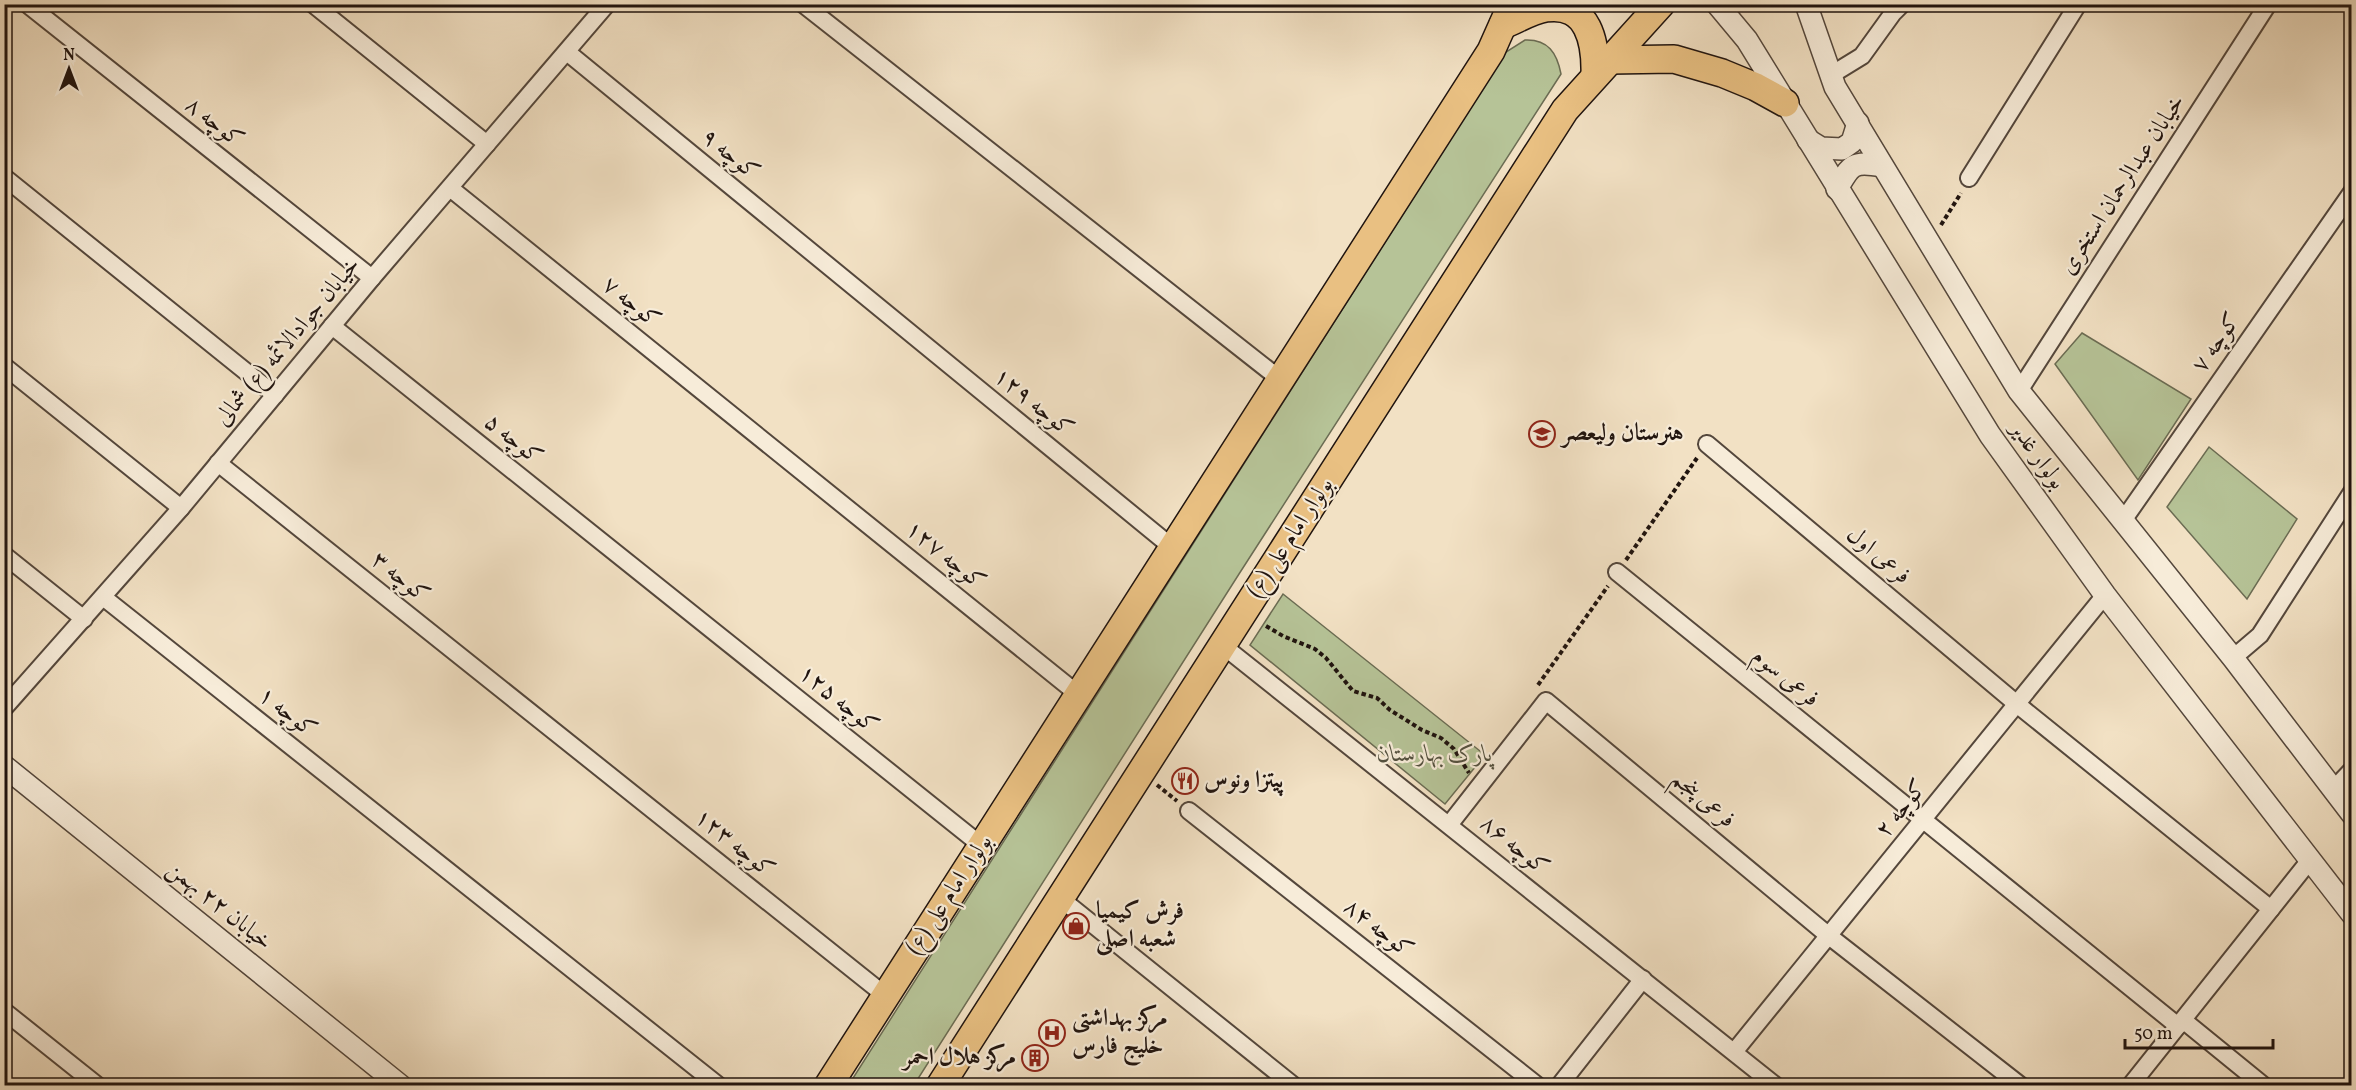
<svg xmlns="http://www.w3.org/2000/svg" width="2356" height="1090" viewBox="0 0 2356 1090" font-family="Vollkorn,Amiri,serif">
	<rect width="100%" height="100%" fill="#f2e1c4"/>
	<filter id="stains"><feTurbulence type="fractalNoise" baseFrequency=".00333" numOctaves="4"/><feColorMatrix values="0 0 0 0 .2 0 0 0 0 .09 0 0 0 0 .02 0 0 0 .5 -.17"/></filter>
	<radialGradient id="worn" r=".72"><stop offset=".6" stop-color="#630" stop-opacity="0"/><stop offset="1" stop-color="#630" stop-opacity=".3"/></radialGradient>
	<!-- green -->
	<g fill="#b6c397" stroke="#6b6c53" stroke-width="1.5">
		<path d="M 1525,40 C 1548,39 1557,53 1561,74 L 1239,574 L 914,1085 L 848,1086 L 1506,52 Z"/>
		<path d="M 2082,333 L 2191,399 L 2138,480 L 2055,364 Z"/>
		<path d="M 2209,447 L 2297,519 L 2247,599 L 2167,507 Z"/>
		<path d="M 1283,594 L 1485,755 L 1445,804 L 1250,645 Z"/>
	</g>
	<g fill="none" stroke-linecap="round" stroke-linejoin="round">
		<defs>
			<g id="minor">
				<path d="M 27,4 L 372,278"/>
				<path d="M 313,4 L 487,144"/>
				<path d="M 803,4 L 1281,380"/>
				<path d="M 567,52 L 1173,548"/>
				<path d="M 1831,75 L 1862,56 L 1893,13 L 1902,4"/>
				<path d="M 4,177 L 275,395"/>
				<path d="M 1969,178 L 2078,4"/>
				<path d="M 450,188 L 1079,695"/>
				<path d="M 332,326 L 982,846"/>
				<path d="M 4,366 L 181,508"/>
				<path d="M 2019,391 L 2268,4"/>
				<path d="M 1707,444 L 2018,705 L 2271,909"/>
				<path d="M 218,463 L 886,996"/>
				<path d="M 2122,522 L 2352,192"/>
				<path d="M 4,555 L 84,619"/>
				<path d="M 1617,572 L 2178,1026"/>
				<path d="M 103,597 L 719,1086"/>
				<path d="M 1222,645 L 1776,1086"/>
				<path d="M 2233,658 L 2260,635 L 2352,492"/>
				<path d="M 4,708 L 181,508 L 372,278 L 607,4"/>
				<path d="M 2334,789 L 2352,770"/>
				<path d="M 1189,811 L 1538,1086"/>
				<path d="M 1449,825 L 1546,701 L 1829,936 L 2021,1086"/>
				<path d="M 1060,898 L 1294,1086"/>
				<path d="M 4,1011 L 98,1086"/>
				<path d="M 2183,1020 L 2264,1086"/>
				<path d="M 1734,1052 L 2105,595"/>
				<path d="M 1559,1086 L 1643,979"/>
				<path d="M 2130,1086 L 2310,860"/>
			</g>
			<g id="tertiary">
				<path d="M 1717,4 L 1747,40 L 1990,435 L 2105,595 L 2352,914"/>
				<path d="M 1806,4 L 1835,87 L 2019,391 L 2233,658 L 2352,814"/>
				<path d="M 1808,140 L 1821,148 L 1842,149 L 1852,142 L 1858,123"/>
				<path d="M 1837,189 C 1851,164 1853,161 1882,166"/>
				<path d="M 4,766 L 401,1086"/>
			</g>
			<g id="primary">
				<path d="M 1503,25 C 1516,20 1532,10 1546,8 C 1589,2 1596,43 1595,76"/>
				<path d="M 1610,60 L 1674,59 L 1722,73 L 1756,87 L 1785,103"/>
				<path d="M 828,1086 L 1491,51 L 1512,4"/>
				<path d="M 940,1086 L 1565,110 L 1661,4"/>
			</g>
		</defs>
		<!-- minor casing -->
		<use href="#minor" stroke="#54473c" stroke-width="20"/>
		<!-- tertiary casing -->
		<use href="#tertiary" stroke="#54473c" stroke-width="24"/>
		<!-- primary casing -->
		<use href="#primary" stroke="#20140f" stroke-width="30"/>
		<!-- path -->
		<g stroke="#20140f" stroke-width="4" stroke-dasharray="4.5 3" stroke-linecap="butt">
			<path d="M 1941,225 L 1961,193"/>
			<path d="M 1626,560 L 1697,458"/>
			<path d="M 1266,626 L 1283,636 L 1315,649 L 1326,658 L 1353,691 L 1377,698 L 1390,710 L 1422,730 L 1441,738 L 1454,749 L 1469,773"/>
			<path d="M 1538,685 L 1608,586"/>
			<path d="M 1157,785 L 1177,801"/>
		</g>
		<!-- minor -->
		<use href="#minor" stroke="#f7ecd9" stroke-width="16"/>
		<!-- tertiary -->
		<use href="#tertiary" stroke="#f7ecd9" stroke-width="21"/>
		<!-- primary -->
		<use href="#primary" stroke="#e9c082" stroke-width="27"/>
	</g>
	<!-- icons -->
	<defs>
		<symbol id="school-ring" viewBox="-11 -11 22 22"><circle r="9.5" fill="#f7ecd9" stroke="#8f2418" stroke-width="1.5"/><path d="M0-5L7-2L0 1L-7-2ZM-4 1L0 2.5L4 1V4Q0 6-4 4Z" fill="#8f2418"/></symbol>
		<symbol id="restaurant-ring" viewBox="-11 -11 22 22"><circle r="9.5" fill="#f7ecd9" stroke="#8f2418" stroke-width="1.5"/><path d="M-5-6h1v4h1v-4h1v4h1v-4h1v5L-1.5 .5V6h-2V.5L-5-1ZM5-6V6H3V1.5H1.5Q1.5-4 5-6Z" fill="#8f2418"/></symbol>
		<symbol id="shop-ring" viewBox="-11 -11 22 22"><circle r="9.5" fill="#f7ecd9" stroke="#8f2418" stroke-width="1.5"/><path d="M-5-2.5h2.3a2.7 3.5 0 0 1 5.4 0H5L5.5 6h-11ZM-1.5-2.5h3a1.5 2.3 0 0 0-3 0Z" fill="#8f2418"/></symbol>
		<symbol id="hospital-ring" viewBox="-11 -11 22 22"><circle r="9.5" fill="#f7ecd9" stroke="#8f2418" stroke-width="1.5"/><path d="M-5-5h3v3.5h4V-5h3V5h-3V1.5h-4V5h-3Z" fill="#8f2418"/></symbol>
		<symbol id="building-ring" viewBox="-11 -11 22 22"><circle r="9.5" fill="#f7ecd9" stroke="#8f2418" stroke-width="1.5"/><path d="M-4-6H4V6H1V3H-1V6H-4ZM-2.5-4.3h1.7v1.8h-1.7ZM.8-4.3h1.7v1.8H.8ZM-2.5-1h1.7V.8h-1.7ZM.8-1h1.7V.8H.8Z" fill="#8f2418"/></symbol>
	</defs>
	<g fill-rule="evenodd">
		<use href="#school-ring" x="1527" y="419" width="30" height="30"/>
		<use href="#restaurant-ring" x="1170" y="766" width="30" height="30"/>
		<use href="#shop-ring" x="1061" y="911" width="30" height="30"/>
		<use href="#hospital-ring" x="1037" y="1018" width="30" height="30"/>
		<use href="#building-ring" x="1020" y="1043" width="30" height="30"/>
	</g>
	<g text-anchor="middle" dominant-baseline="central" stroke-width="4.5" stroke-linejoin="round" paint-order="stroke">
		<!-- street labels -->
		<g font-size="24" fill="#20140f" stroke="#f7ecd9">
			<text transform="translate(214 123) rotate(38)">کوچه ۸</text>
			<text transform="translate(730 155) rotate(39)">کوچه ۹</text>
			<text transform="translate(2123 185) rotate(-57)">خیابان عبدالرحمان استخری</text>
			<text transform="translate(631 303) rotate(39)">کوچه ۷</text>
			<text transform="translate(288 342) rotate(-50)">خیابان جوادالائمه (ع) شمالی</text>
			<text transform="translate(2217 343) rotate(-55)">کوچه ۷</text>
			<text transform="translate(1033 403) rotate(39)">کوچه ۱۲۹</text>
			<text transform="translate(513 440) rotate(39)">کوچه ۵</text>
			<text transform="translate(2037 456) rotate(54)">بولوار غدیر</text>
			<text transform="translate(1291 538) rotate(-57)">بولوار امام علی (ع)</text>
			<text transform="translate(945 556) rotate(39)">کوچه ۱۲۷</text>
			<text transform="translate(1878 556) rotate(40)">فرعی اول</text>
			<text transform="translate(400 578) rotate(39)">کوچه ۳</text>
			<text transform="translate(1785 678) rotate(39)">فرعی سوم</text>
			<text transform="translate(838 700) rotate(39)">کوچه ۱۲۵</text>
			<text transform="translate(287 713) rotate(38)">کوچه ۱</text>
			<text transform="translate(1703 800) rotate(40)">فرعی پنجم</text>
			<text transform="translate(1902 809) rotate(-51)">کوچه ۲</text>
			<text transform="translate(734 844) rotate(39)">کوچه ۱۲۳</text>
			<text transform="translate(1514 846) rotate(39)">کوچه ۸۶</text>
			<text transform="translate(950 895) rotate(-57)">بولوار امام علی (ع)</text>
			<text transform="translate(219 906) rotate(39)">خیابان ۲۲ بهمن</text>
			<text transform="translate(1378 929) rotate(38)">کوچه ۸۴</text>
		</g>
		<!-- poi labels -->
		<g font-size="24" font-weight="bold" fill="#20140f" stroke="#f7ecd9" text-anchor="start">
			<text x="1562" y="434">هنرستان ولیعصر</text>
			<text x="1204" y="781">پیتزا ونوس</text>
			<text x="1096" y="912">فرش کیمیا<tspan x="1096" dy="28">شعبه اصلی</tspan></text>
			<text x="1072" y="1019">مرکز بهداشتی<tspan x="1072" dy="28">خلیج فارس</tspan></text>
			<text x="1016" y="1058" text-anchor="end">مرکز هلال احمر</text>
		</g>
		<!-- park labels -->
		<g font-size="24" font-style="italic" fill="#54513f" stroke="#f7ecd9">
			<text x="1435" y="755">پارک بهارستان</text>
		</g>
	</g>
	<!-- margin -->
	<rect width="2356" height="1090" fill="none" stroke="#f2e1c4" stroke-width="24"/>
	<rect x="6" y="6" width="2344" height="1078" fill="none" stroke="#20140f" stroke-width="3"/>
	<rect x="12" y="12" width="2332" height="1066" fill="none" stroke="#20140f" stroke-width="1.5"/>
	<!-- north arrow -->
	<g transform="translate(69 69)" stroke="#f7ecd9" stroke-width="4.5" paint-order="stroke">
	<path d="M0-4.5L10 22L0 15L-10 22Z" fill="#20140f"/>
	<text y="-9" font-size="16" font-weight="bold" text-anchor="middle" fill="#20140f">N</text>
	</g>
	<!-- scale -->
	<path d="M2125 1039v9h148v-9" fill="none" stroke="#20140f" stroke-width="3"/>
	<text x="2134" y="1039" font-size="18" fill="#20140f" stroke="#f7ecd9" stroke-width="4.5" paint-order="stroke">50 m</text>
	<rect width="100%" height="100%" filter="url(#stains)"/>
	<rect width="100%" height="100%" fill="url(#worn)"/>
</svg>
